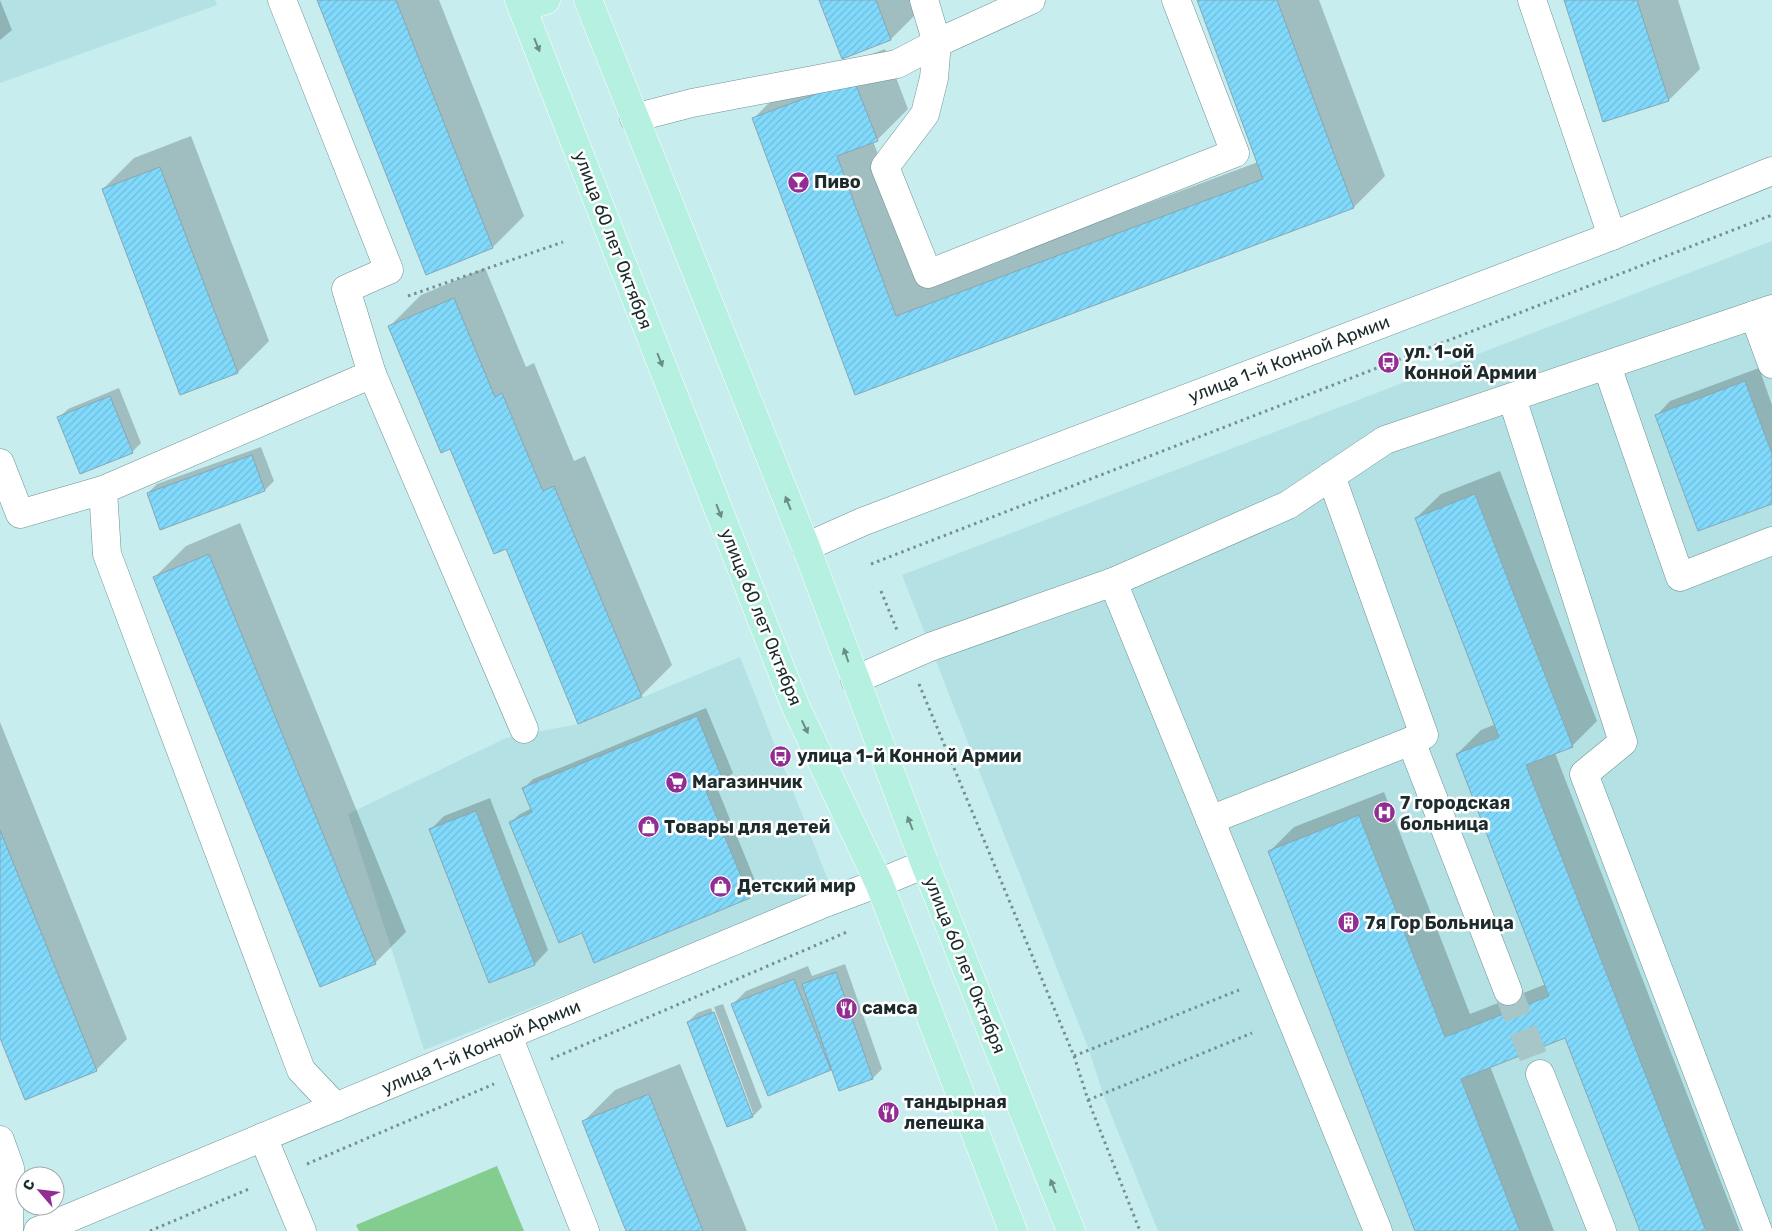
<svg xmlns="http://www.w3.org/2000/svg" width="1772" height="1231" viewBox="0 0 1772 1231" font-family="Rubik,sans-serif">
	<defs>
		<pattern id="building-hatch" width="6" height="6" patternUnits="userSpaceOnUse" patternTransform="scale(1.25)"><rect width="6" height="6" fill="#81dafc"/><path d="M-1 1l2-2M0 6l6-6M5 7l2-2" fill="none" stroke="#6fbbd8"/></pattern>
	</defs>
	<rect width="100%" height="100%" fill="#c8edef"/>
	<!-- built -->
	<g fill="#b4e2e4">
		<path d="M 0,0 L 215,0 L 217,5 L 0,83 Z"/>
		<path d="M 1772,241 L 1772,1231 L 1158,1231 L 1103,1094 L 1089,1050 L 902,575 Z"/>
		<path d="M 740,657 L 832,890 L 424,1050 L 348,814 L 506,738 L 578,724 Z"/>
	</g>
	<!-- park -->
	<path fill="#83cd8f" d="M 497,1166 L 524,1231 L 359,1231 L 356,1225 Z"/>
	<!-- shadow -->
	<g fill="#0003">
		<path d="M 0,0 L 12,30 L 0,40 Z"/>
		<path d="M 318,0 L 439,0 L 524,216 L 493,247 L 426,273 Z"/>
		<path d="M 820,0 L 919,0 L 922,8 L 891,39 L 843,58 Z"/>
		<path d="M 1198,0 L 1319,0 L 1385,176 L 1354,207 L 856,394 L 753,119 L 784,88 L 885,49 L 908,109 L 877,140 L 873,141 L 927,286 L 1258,162 Z"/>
		<path d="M 1565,0 L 1678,0 L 1700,69 L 1669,100 Z"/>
		<path d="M 191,136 L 269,341 L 238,372 L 181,393 L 103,189 L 134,158 Z"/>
		<path d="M 485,268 L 526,367 L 534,363 L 574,461 L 585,456 L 672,665 L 641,696 L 506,547 L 451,447 L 390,326 L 421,295 Z"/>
		<path d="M 1759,368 L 1772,405 L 1772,502 L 1657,415 L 1670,401 Z"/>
		<path d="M 119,388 L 141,443 L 132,452 L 59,418 L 68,409 Z"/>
		<path d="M 261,447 L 274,481 L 265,490 L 148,493 L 157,484 Z"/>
		<path d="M 1500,471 L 1597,721 L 1572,746 L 1555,753 L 1740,1231 L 1641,1231 L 1566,1037 L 1490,1066 L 1554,1231 L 1417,1231 L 1270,851 L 1294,827 L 1384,792 L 1470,1014 L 1546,984 L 1457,754 L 1481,730 L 1496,724 L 1416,518 L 1441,494 Z"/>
		<path d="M 240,523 L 406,932 L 375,963 L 155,577 L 186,546 Z"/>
		<path d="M 706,708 L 733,773 L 724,782 L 716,785 L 758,888 L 750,897 L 583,932 L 511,822 L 520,814 L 532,808 L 524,788 L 533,779 Z"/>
		<path d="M 0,722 L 127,1039 L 96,1070 L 0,1035 Z"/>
		<path d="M 490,798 L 548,950 L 535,964 L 489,981 L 431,829 L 444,816 Z"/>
		<path d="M 845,964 L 882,1069 L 873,1078 L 832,1067 L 830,1069 L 733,1004 L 746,991 L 808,966 L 812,976 Z"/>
		<path d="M 723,1004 L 762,1107 L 753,1116 L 727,1126 L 688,1022 L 697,1013 L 711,1008 L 751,1113 L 753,1113 L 714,1007 Z"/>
		<path d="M 680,1064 L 747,1231 L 628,1231 L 584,1121 L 615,1090 Z"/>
	</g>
	<!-- building -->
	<g fill="url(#building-hatch)" stroke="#88a6b3">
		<path d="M 317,0 L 396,0 L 493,248 L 426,275 Z"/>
		<path d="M 819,0 L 876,0 L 891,40 L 842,59 Z"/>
		<path d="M 1197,0 L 1277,0 L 1354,208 L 855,395 L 752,118 L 854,80 L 878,141 L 837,156 L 896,316 L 1263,179 Z"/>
		<path d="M 1564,0 L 1637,0 L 1669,101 L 1603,122 Z"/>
		<path d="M 160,167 L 238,373 L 180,395 L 102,189 Z"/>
		<path d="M 454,298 L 495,397 L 502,393 L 543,491 L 554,486 L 642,697 L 578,724 L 506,549 L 494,554 L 450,449 L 441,453 L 388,326 Z"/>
		<path d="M 1745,381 L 1772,454 L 1772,504 L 1698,531 L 1655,415 Z"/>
		<path d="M 110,396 L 133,453 L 80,474 L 57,417 Z"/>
		<path d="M 252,455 L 265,491 L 160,530 L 147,493 Z"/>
		<path d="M 1475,494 L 1573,747 L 1526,765 L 1706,1231 L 1640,1231 L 1565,1038 L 1461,1079 L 1520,1231 L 1415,1231 L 1268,851 L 1359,815 L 1445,1037 L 1549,996 L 1456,754 L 1499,737 L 1415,518 Z"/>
		<path d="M 209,554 L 376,964 L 320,987 L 153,577 Z"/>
		<path d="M 697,716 L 724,783 L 706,791 L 750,898 L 594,963 L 582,933 L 559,943 L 509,822 L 532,812 L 522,788 Z"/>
		<path d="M 476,811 L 535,965 L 489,983 L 429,829 Z"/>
		<path d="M 0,830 L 97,1071 L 25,1100 L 0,1038 Z"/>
		<path d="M 836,972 L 873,1079 L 839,1091 L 802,984 Z"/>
		<path d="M 794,979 L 831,1070 L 768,1096 L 731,1004 Z"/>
		<path d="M 714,1012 L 753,1117 L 727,1127 L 687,1022 Z"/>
		<path d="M 649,1094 L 703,1231 L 626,1231 L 582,1121 Z"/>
	</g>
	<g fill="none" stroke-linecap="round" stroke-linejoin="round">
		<!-- minor-tunnel -->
		<path stroke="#a6c6c8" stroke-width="28" stroke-dasharray="28 14" stroke-linecap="butt" d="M 1508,991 L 1540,1074"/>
		<defs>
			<g id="minor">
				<path d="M 282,0 L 389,270 L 346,289 L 372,374 L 524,729"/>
				<path d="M 924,0 L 937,43 L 934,78 L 925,114 L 885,167 L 928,274 L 1235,153 L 1176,0"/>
				<path d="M 1532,0 L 1612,236"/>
				<path d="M 634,118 L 692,103 L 897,64 L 937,43 L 1031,0"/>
				<path d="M 1754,315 L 1772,364"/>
				<path d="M 1607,366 L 1680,577 L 1772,541"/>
				<path d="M 1512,398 L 1623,742 L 1584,774 L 1758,1231"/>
				<path d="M 0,463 L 20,514 L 103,490"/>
				<path d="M 1331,476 L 1424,735 L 1411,741"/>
				<path d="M 806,547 L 862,522 L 1612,236 L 1772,171"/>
				<path d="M 1113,582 L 1378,1231"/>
				<path d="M 855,680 L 930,647 L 1113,582 L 1288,505 L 1385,440 L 1772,309"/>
				<path d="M 1210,820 L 1411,741 L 1508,991"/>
				<path d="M 508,1036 L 585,1231"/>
				<path d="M 1540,1074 L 1602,1231"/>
				<path d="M 336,1107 L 301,1070 L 107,554 L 103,490 L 372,374"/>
				<path d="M 263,1137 L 302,1231"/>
				<path d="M 0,1140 L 10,1168 L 9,1231"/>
				<path d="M 38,1231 L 820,905 L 879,883 L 925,864"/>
			</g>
			<g id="major">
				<path d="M 519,0 L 795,705 L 879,883 L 1013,1231"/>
				<path d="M 588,0 L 806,547 L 925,864 L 1071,1231"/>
				<path d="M 522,8 L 546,0"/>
			</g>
		</defs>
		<!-- minor casing -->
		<use href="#minor" stroke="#6f9293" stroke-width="29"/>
		<!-- major casing -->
		<use href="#major" stroke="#fff" stroke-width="29"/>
		<!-- path -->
		<g stroke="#769091" stroke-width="3" stroke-dasharray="2.5 4" stroke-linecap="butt">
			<path d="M 408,296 L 563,242"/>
			<path d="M 871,564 L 1772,215"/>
			<path d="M 881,591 L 897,630"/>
			<path d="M 919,684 L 1074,1056 L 1088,1100 L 1140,1231"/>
			<path d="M 1074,1056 L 1239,990"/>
			<path d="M 551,1059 L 847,932"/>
			<path d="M 1088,1100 L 1252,1033"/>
			<path d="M 307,1164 L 494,1084"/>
			<path d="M 150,1231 L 251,1188"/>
		</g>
		<!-- minor -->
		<use href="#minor" stroke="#fff" stroke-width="28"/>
		<!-- major -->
		<use href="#major" stroke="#b6f0e0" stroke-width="28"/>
	</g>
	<!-- one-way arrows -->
	<defs><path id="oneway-solid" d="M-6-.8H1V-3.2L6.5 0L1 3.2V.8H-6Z" transform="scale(1.25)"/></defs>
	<g fill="#6a8e86">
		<use href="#oneway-solid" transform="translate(537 45) rotate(68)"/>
		<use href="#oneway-solid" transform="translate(660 360) rotate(69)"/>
		<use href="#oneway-solid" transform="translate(788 503) rotate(-112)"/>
		<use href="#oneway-solid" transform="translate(719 511) rotate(69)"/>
		<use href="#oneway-solid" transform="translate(846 655) rotate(-109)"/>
		<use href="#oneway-solid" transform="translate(805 727) rotate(65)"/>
		<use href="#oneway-solid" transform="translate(910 823) rotate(-111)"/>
		<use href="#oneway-solid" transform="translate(1053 1186) rotate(-112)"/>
	</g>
	<!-- icons -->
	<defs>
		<symbol id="bar-disc" viewBox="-11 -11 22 22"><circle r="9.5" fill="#912d93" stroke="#fff"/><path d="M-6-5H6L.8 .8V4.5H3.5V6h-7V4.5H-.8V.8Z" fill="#fff"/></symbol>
		<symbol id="bus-disc" viewBox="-11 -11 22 22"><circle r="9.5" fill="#912d93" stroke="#fff"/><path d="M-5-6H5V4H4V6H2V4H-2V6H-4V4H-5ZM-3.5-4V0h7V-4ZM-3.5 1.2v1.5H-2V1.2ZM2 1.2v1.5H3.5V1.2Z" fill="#fff"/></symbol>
		<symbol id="supermarket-disc" viewBox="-11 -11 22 22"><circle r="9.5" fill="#912d93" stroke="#fff"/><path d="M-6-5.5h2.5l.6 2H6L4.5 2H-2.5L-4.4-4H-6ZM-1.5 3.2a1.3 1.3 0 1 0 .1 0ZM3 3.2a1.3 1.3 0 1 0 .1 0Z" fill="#fff"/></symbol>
		<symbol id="hospital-disc" viewBox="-11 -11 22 22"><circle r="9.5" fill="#912d93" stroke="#fff"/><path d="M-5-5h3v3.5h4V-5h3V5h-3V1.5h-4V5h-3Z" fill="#fff"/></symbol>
		<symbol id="shop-disc" viewBox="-11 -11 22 22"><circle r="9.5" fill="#912d93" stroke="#fff"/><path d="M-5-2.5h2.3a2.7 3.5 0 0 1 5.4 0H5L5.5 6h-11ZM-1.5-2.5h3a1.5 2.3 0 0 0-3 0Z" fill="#fff"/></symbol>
		<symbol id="building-disc" viewBox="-11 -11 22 22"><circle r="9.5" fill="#912d93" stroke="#fff"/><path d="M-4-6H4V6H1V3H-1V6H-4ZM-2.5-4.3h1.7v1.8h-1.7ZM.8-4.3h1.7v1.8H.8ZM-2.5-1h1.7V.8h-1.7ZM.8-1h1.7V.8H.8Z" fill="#fff"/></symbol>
		<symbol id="restaurant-disc" viewBox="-11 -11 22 22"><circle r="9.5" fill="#912d93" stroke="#fff"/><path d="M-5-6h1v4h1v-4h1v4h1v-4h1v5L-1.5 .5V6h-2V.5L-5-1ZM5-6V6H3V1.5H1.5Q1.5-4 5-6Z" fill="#fff"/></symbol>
	</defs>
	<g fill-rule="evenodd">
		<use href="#bar-disc" x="786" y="170" width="25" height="25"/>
		<use href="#bus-disc" x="1376" y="350" width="25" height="25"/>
		<use href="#bus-disc" x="768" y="744" width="25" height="25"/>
		<use href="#supermarket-disc" x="664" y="770" width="25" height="25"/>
		<use href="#hospital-disc" x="1372" y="800" width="25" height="25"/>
		<use href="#shop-disc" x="636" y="814" width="25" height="25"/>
		<use href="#shop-disc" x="708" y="874" width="25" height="25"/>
		<use href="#building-disc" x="1336" y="910" width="25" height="25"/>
		<use href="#restaurant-disc" x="834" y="996" width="25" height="25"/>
		<use href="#restaurant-disc" x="876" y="1100" width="25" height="25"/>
	</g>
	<g text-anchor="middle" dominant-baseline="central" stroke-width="5" stroke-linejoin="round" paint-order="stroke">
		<!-- poi labels -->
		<g font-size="18" font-weight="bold" fill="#1d2b2c" stroke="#fff" text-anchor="start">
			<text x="814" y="182">Пиво</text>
			<text x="1404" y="352">ул. 1-ой<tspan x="1404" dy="21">Конной Армии</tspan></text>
			<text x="797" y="756">улица 1-й Конной Армии</text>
			<text x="692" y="782">Магазинчик</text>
			<text x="1400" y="803">7 городская<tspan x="1400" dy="21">больница</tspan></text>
			<text x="664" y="827">Товары для детей</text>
			<text x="737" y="886">Детский мир</text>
			<text x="1365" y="923">7я Гор Больница</text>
			<text x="862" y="1008">самса</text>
			<text x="904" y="1102">тандырная<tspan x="904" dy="21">лепешка</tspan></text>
		</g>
		<!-- street labels -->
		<g font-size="18" fill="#1d2b2c" stroke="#fff">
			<text transform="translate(613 240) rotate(69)">улица 60 лет Октября</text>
			<text transform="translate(1289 359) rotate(-21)">улица 1-й Конной Армии</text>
			<text transform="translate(761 617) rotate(68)">улица 60 лет Октября</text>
			<text transform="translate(965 965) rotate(68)">улица 60 лет Октября</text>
			<text transform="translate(481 1047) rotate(-23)">улица 1-й Конной Армии</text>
		</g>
	</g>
	<!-- north arrow -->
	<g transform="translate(40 1191) rotate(298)"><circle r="24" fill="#ffffff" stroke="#a5aaab"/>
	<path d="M0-4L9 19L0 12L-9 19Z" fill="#912d93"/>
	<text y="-8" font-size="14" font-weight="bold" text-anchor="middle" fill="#1d2b2c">С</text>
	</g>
</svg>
